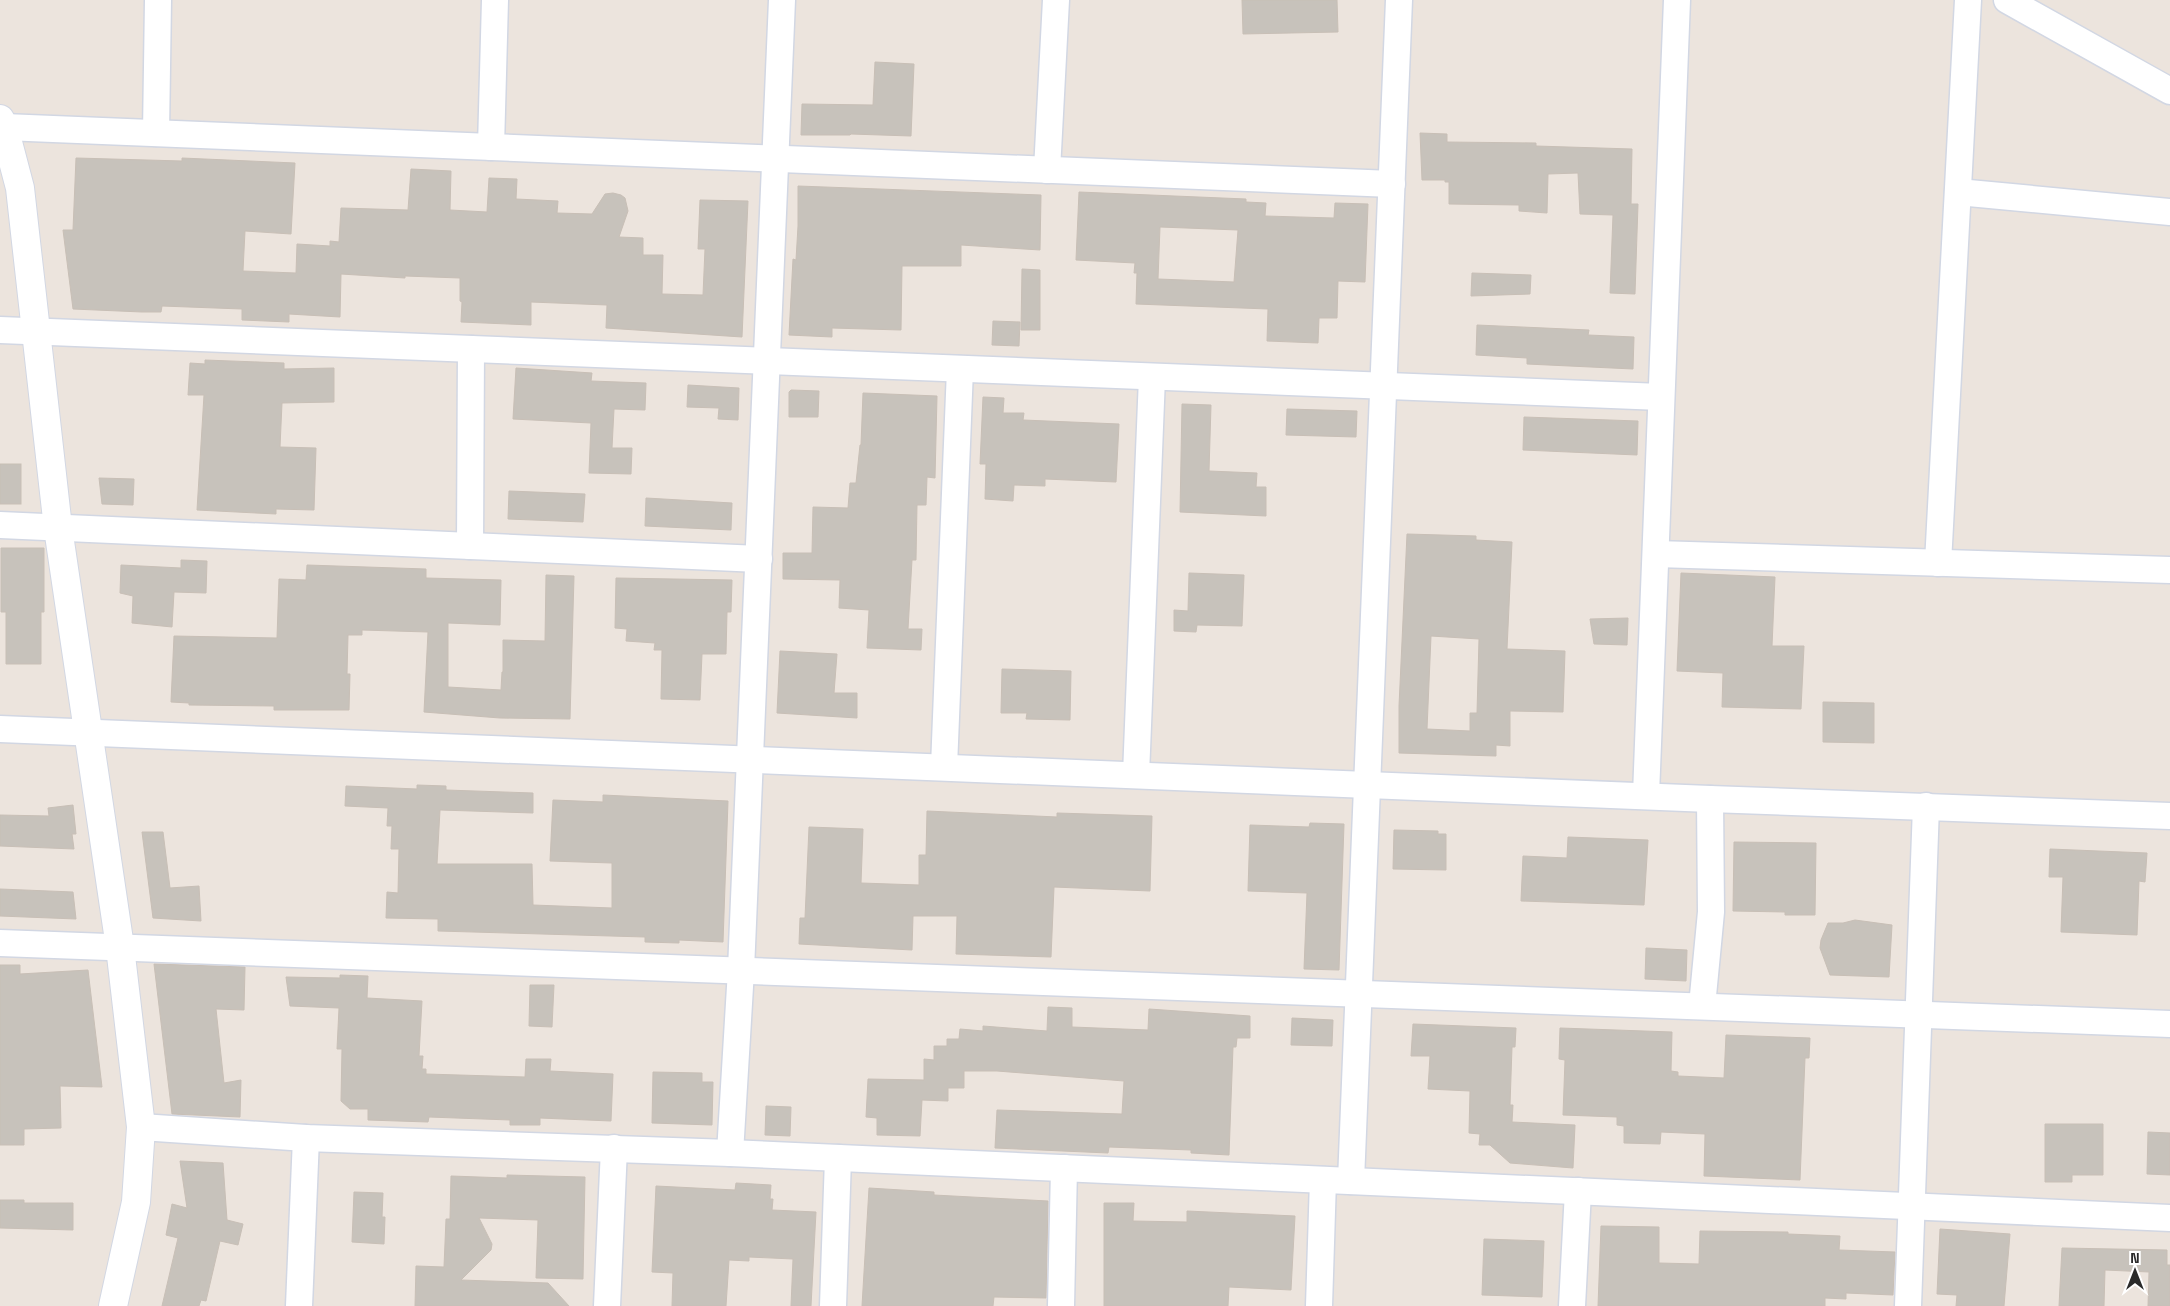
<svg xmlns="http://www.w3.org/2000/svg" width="2170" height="1306" viewBox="0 0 2170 1306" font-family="'Space Grotesk',sans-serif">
	<rect width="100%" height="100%" fill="#ece4dd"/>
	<!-- building -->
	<g fill="#c7c2bb" stroke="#c8bfb6" fill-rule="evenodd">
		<path d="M 1242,0 L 1337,0 L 1338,32 L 1243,34 Z"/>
		<path d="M 875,62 L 914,64 L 911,136 L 851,134 L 850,135 L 801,135 L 802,104 L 873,105 Z"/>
		<path d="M 1420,133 L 1447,134 L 1447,142 L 1536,143 L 1536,146 L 1632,149 L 1631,204 L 1638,204 L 1635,294 L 1610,293 L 1613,215 L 1580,214 L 1578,173 L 1548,174 L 1547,213 L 1519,211 L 1519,205 L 1449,204 L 1449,182 L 1445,182 L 1445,180 L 1422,180 Z"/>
		<path d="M 76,158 L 182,161 L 182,158 L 295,163 L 291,234 L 245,231 L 243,271 L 296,273 L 297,244 L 330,246 L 330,241 L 339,242 L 341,208 L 408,210 L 411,169 L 451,171 L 450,210 L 487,212 L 489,178 L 517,179 L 516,199 L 558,201 L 557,213 L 592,214 L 605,194 L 613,193 L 621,195 L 625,198 L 628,211 L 619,237 L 643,238 L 643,255 L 663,255 L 662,294 L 703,295 L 705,249 L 698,249 L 700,200 L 748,201 L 742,337 L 606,328 L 607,305 L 531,302 L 531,325 L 461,322 L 462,302 L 460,301 L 460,278 L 405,276 L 405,278 L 341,274 L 340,317 L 289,314 L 289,322 L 242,320 L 242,309 L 162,306 L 161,312 L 142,312 L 73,309 L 63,230 L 73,230 Z"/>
		<path d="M 798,186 L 1041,195 L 1040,250 L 961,245 L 961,266 L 902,266 L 901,330 L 832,328 L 832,337 L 789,335 L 793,259 L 796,260 L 798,226 Z"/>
		<path d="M 1079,192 L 1246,199 L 1246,202 L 1266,203 L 1265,216 L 1334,218 L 1335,203 L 1368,204 L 1365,282 L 1338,281 L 1337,318 L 1319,318 L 1318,343 L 1267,341 L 1268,309 L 1136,304 L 1137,273 L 1134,273 L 1135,263 L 1076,260 ZM 1160,227 L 1238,230 L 1234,282 L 1158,279 Z"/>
		<path d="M 1022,269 L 1040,270 L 1040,330 L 1021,330 Z"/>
		<path d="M 1472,273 L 1531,275 L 1530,294 L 1471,296 Z"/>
		<path d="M 993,321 L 1020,322 L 1019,346 L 992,345 Z"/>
		<path d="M 1477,325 L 1589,330 L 1588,335 L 1634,337 L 1633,369 L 1527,364 L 1527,358 L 1476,355 Z"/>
		<path d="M 205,360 L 284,363 L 284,369 L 334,368 L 334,402 L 282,403 L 280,447 L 316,448 L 314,510 L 276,509 L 276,514 L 197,510 L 204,395 L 188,395 L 190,363 L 205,364 Z"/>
		<path d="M 516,368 L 592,373 L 591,381 L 646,383 L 645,410 L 614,409 L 612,448 L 632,448 L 631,474 L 589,473 L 591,423 L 513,419 Z"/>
		<path d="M 688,385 L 739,388 L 738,420 L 718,419 L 719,408 L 687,407 Z"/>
		<path d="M 791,390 L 819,391 L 818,417 L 789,417 L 789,392 Z"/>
		<path d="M 863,393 L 937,396 L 935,478 L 927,477 L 926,505 L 917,505 L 916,560 L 912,560 L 908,629 L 922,629 L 921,650 L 867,648 L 869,610 L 839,608 L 840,580 L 783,579 L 783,553 L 812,553 L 813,507 L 848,508 L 850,483 L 856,483 L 860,445 L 861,445 Z"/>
		<path d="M 983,397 L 1004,398 L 1003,413 L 1024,413 L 1023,420 L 1119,424 L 1116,482 L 1045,479 L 1045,486 L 1014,485 L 1013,501 L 985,499 L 986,464 L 980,464 Z"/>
		<path d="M 1182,404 L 1211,405 L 1209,471 L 1257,473 L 1256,487 L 1266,487 L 1266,516 L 1180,512 Z"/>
		<path d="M 1287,409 L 1357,411 L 1356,437 L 1286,435 Z"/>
		<path d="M 1524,417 L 1638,421 L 1637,455 L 1523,450 Z"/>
		<rect x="0" y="464" width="21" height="40"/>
		<path d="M 99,478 L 134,479 L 133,505 L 102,504 Z"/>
		<path d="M 509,491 L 585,494 L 583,522 L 508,519 Z"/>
		<path d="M 646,498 L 732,503 L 731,530 L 645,526 Z"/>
		<path d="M 1407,534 L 1476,536 L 1476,540 L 1512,542 L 1507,649 L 1565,651 L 1563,712 L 1510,711 L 1510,746 L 1496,745 L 1496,756 L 1399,753 L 1399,706 ZM 1431,636 L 1479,639 L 1477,713 L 1470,713 L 1470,731 L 1427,729 Z"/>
		<path d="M 1,548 L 44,548 L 44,612 L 41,612 L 41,664 L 6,664 L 6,612 L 1,612 Z"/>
		<path d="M 181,560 L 207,561 L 206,593 L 174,592 L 172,627 L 132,623 L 133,596 L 120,593 L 121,565 L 181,568 Z"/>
		<path d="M 307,565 L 426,569 L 426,578 L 501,580 L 500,625 L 448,623 L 448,687 L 501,690 L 502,672 L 503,672 L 503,640 L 545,641 L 546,575 L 574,576 L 570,719 L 500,718 L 424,712 L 428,632 L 362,630 L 362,635 L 348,635 L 347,674 L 350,674 L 349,710 L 274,710 L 274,706 L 189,705 L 189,703 L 171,702 L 174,636 L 277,638 L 279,579 L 306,580 Z"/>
		<path d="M 1189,573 L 1244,575 L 1242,626 L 1197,625 L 1196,632 L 1174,631 L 1174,610 L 1188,611 Z"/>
		<path d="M 1681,573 L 1775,577 L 1772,646 L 1804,646 L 1801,709 L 1722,707 L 1723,673 L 1677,671 Z"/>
		<path d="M 616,578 L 732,580 L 731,612 L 727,612 L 726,654 L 702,654 L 700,700 L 661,699 L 662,650 L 654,650 L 655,643 L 626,641 L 627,629 L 615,628 Z"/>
		<path d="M 1628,618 L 1627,645 L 1594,644 L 1590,619 Z"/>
		<path d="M 780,651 L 837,654 L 834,693 L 857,693 L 857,718 L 777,713 Z"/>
		<path d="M 1002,669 L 1071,671 L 1070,720 L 1026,719 L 1027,713 L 1001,713 Z"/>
		<path d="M 1823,702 L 1874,703 L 1874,743 L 1823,742 Z"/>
		<path d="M 417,785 L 446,786 L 446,790 L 533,793 L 533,813 L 440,810 L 437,864 L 532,864 L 533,905 L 612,908 L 612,863 L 550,861 L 553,800 L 603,802 L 603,795 L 728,801 L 723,942 L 679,940 L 679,943 L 645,942 L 645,937 L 438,931 L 438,919 L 386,918 L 387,892 L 398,893 L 399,849 L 391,849 L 392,826 L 387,826 L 388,808 L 345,806 L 346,786 L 417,789 Z"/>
		<path d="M 73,805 L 76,834 L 72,834 L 74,849 L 0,846 L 0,815 L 49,816 L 48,808 Z"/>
		<path d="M 927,811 L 1057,817 L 1057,813 L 1152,816 L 1150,891 L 1054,887 L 1051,957 L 956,954 L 957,916 L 913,916 L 912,950 L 799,944 L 800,918 L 805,918 L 809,827 L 863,829 L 861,883 L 919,885 L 919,855 L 926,855 Z"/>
		<path d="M 1310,823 L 1344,824 L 1339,970 L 1304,969 L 1307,893 L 1248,891 L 1250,825 L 1309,827 Z"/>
		<path d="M 1394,830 L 1438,831 L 1438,834 L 1446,834 L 1446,870 L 1393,869 Z"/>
		<path d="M 142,832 L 163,832 L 170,888 L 199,886 L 201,921 L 153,918 Z"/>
		<path d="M 1568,837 L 1648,840 L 1644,905 L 1521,901 L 1523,856 L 1567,858 Z"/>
		<path d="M 1734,842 L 1816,843 L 1815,915 L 1785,915 L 1785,912 L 1733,911 Z"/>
		<path d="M 2050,849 L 2147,853 L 2145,882 L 2139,881 L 2137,935 L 2061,932 L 2063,877 L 2049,877 Z"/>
		<path d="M 0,889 L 73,892 L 76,919 L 0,916 Z"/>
		<path d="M 1855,920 L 1892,925 L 1889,977 L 1830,975 L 1820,948 L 1821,940 L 1828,923 L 1843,923 Z"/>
		<path d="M 1646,948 L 1687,950 L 1686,981 L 1645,979 Z"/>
		<path d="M 154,964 L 245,967 L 244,1010 L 216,1009 L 224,1083 L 241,1080 L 240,1117 L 172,1114 Z"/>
		<path d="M 0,965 L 20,965 L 20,974 L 88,970 L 102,1087 L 60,1086 L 61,1128 L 24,1129 L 24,1145 L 0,1145 Z"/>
		<path d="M 340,975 L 368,976 L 367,998 L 422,1001 L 419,1056 L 423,1056 L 422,1069 L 426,1069 L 426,1074 L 525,1077 L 526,1059 L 551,1059 L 550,1071 L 613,1074 L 611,1121 L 540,1118 L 540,1125 L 510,1125 L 510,1120 L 429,1117 L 428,1122 L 368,1120 L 368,1109 L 350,1109 L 341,1101 L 342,1049 L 337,1049 L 339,1008 L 290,1006 L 286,977 L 340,978 Z"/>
		<path d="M 530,985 L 554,985 L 552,1027 L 529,1026 Z"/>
		<path d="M 1048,1007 L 1072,1008 L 1072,1027 L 1148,1030 L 1149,1009 L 1250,1016 L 1250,1038 L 1237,1038 L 1236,1047 L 1233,1047 L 1229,1155 L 1191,1153 L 1191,1150 L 1109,1147 L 1108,1153 L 995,1148 L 997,1110 L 1122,1114 L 1124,1081 L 997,1071 L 964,1071 L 964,1088 L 948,1088 L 948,1101 L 922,1100 L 920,1136 L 877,1135 L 877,1118 L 866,1117 L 868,1079 L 924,1080 L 924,1059 L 934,1060 L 934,1046 L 947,1046 L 947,1039 L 959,1039 L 960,1029 L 983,1031 L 983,1026 L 1047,1031 Z"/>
		<path d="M 1292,1018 L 1333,1020 L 1332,1046 L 1291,1045 Z"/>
		<path d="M 1413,1024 L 1516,1028 L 1515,1047 L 1512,1047 L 1510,1105 L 1513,1105 L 1512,1122 L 1575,1125 L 1573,1168 L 1510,1163 L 1490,1145 L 1479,1145 L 1480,1134 L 1469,1133 L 1470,1091 L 1428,1089 L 1430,1056 L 1411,1056 Z"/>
		<path d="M 1560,1028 L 1672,1032 L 1671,1071 L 1678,1072 L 1678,1076 L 1724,1078 L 1726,1035 L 1810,1038 L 1809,1058 L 1805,1058 L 1800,1180 L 1704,1176 L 1705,1134 L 1661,1132 L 1660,1144 L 1624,1143 L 1624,1126 L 1617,1125 L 1617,1117 L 1563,1115 L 1565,1060 L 1559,1059 Z"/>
		<path d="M 653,1072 L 702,1073 L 702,1082 L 713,1082 L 712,1125 L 652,1123 Z"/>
		<path d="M 766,1106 L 791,1107 L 790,1136 L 765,1135 Z"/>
		<path d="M 2045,1124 L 2103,1124 L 2103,1175 L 2072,1175 L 2072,1182 L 2045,1182 Z"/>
		<path d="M 2148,1132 L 2170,1133 L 2170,1175 L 2147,1174 Z"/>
		<path d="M 180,1161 L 223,1163 L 227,1220 L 243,1224 L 238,1245 L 220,1241 L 206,1301 L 201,1300 L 199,1306 L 162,1306 L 178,1238 L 166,1235 L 172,1204 L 187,1208 Z"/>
		<path d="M 507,1175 L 585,1177 L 583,1279 L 536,1278 L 538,1220 L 479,1218 L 492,1244 L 491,1250 L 461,1280 L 548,1283 L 569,1306 L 415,1306 L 416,1266 L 444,1267 L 446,1219 L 450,1219 L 451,1176 L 507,1178 Z"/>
		<path d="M 736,1183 L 771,1185 L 770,1199 L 773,1199 L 772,1210 L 816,1212 L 811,1306 L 791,1306 L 793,1259 L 749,1257 L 749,1261 L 729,1260 L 726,1306 L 672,1306 L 673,1273 L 652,1272 L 656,1186 L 735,1190 Z"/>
		<path d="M 869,1188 L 934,1192 L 934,1195 L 1048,1201 L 1046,1298 L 994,1297 L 993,1306 L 862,1306 Z"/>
		<path d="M 354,1192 L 383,1193 L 382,1217 L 385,1217 L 384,1244 L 352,1242 Z"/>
		<path d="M 0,1200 L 24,1200 L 24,1203 L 73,1203 L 73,1230 L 0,1228 Z"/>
		<path d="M 1104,1203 L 1134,1203 L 1133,1221 L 1187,1222 L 1187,1211 L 1295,1216 L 1291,1290 L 1229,1287 L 1228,1306 L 1104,1306 Z"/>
		<path d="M 1601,1226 L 1659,1227 L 1659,1263 L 1699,1264 L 1700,1231 L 1788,1232 L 1788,1234 L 1840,1236 L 1839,1250 L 1895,1252 L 1893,1295 L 1846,1293 L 1846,1299 L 1825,1298 L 1825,1306 L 1598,1306 Z"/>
		<path d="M 1940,1229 L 2010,1234 L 2004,1306 L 1956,1306 L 1957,1295 L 1937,1294 Z"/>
		<path d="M 1484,1239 L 1544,1241 L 1542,1297 L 1482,1295 Z"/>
		<path d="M 2062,1248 L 2167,1250 L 2167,1265 L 2170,1265 L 2170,1306 L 2148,1306 L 2149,1272 L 2105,1270 L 2104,1306 L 2059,1306 Z"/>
	</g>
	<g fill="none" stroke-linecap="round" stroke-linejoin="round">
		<defs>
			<g id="street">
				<path d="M 2007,0 L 2170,91"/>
				<path d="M 4,127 L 1392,184"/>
				<path d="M 156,133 L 158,0"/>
				<path d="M 491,147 L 495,0"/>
				<path d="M 1047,170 L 1056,0"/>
				<path d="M 1958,192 L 2170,212"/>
				<path d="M 0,330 L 1661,397"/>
				<path d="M 0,525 L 759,559"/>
				<path d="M 470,546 L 471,349"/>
				<path d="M 1656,554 L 2170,570"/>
				<path d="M 1938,563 L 1968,0"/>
				<path d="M 0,729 L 1710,799 L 2170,816"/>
				<path d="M 944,767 L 960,369"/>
				<path d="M 1136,775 L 1152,377"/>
				<path d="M 1646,795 L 1677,0"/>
				<path d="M 0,943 L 2170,1024"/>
				<path d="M 1702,1006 L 1711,912 L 1710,799"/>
				<path d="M 141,1127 L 306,1138 L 730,1153 L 2170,1218"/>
				<path d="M 730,1153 L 741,970 L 782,0"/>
				<path d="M 1351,1181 L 1399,0"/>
				<path d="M 299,1306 L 306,1138"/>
				<path d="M 607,1306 L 614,1148"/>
				<path d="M 833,1306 L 838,1158"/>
				<path d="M 1061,1306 L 1064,1168"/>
				<path d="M 1319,1306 L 1323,1180"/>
				<path d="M 1572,1306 L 1578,1191"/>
				<path d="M 1908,1306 L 1926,806"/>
			</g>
			<path id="secondary" d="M 0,119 L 4,127 L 20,188 L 58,528 L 120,947 L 141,1127 L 136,1202 L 113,1306"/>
		</defs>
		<!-- street casing -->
		<use href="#street" stroke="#d2d7e3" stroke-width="29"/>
		<!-- secondary casing -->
		<use href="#secondary" stroke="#d2d7e3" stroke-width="30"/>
		<!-- street -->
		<use href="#street" stroke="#fff" stroke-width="26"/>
		<!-- secondary -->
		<use href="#secondary" stroke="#fff" stroke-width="28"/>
	</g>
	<!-- north arrow -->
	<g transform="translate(2135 1271)" stroke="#ffffff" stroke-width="4" paint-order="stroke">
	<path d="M0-4L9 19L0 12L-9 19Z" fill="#2a2a2a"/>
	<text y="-8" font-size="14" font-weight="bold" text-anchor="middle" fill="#2a2a2a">N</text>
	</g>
</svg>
